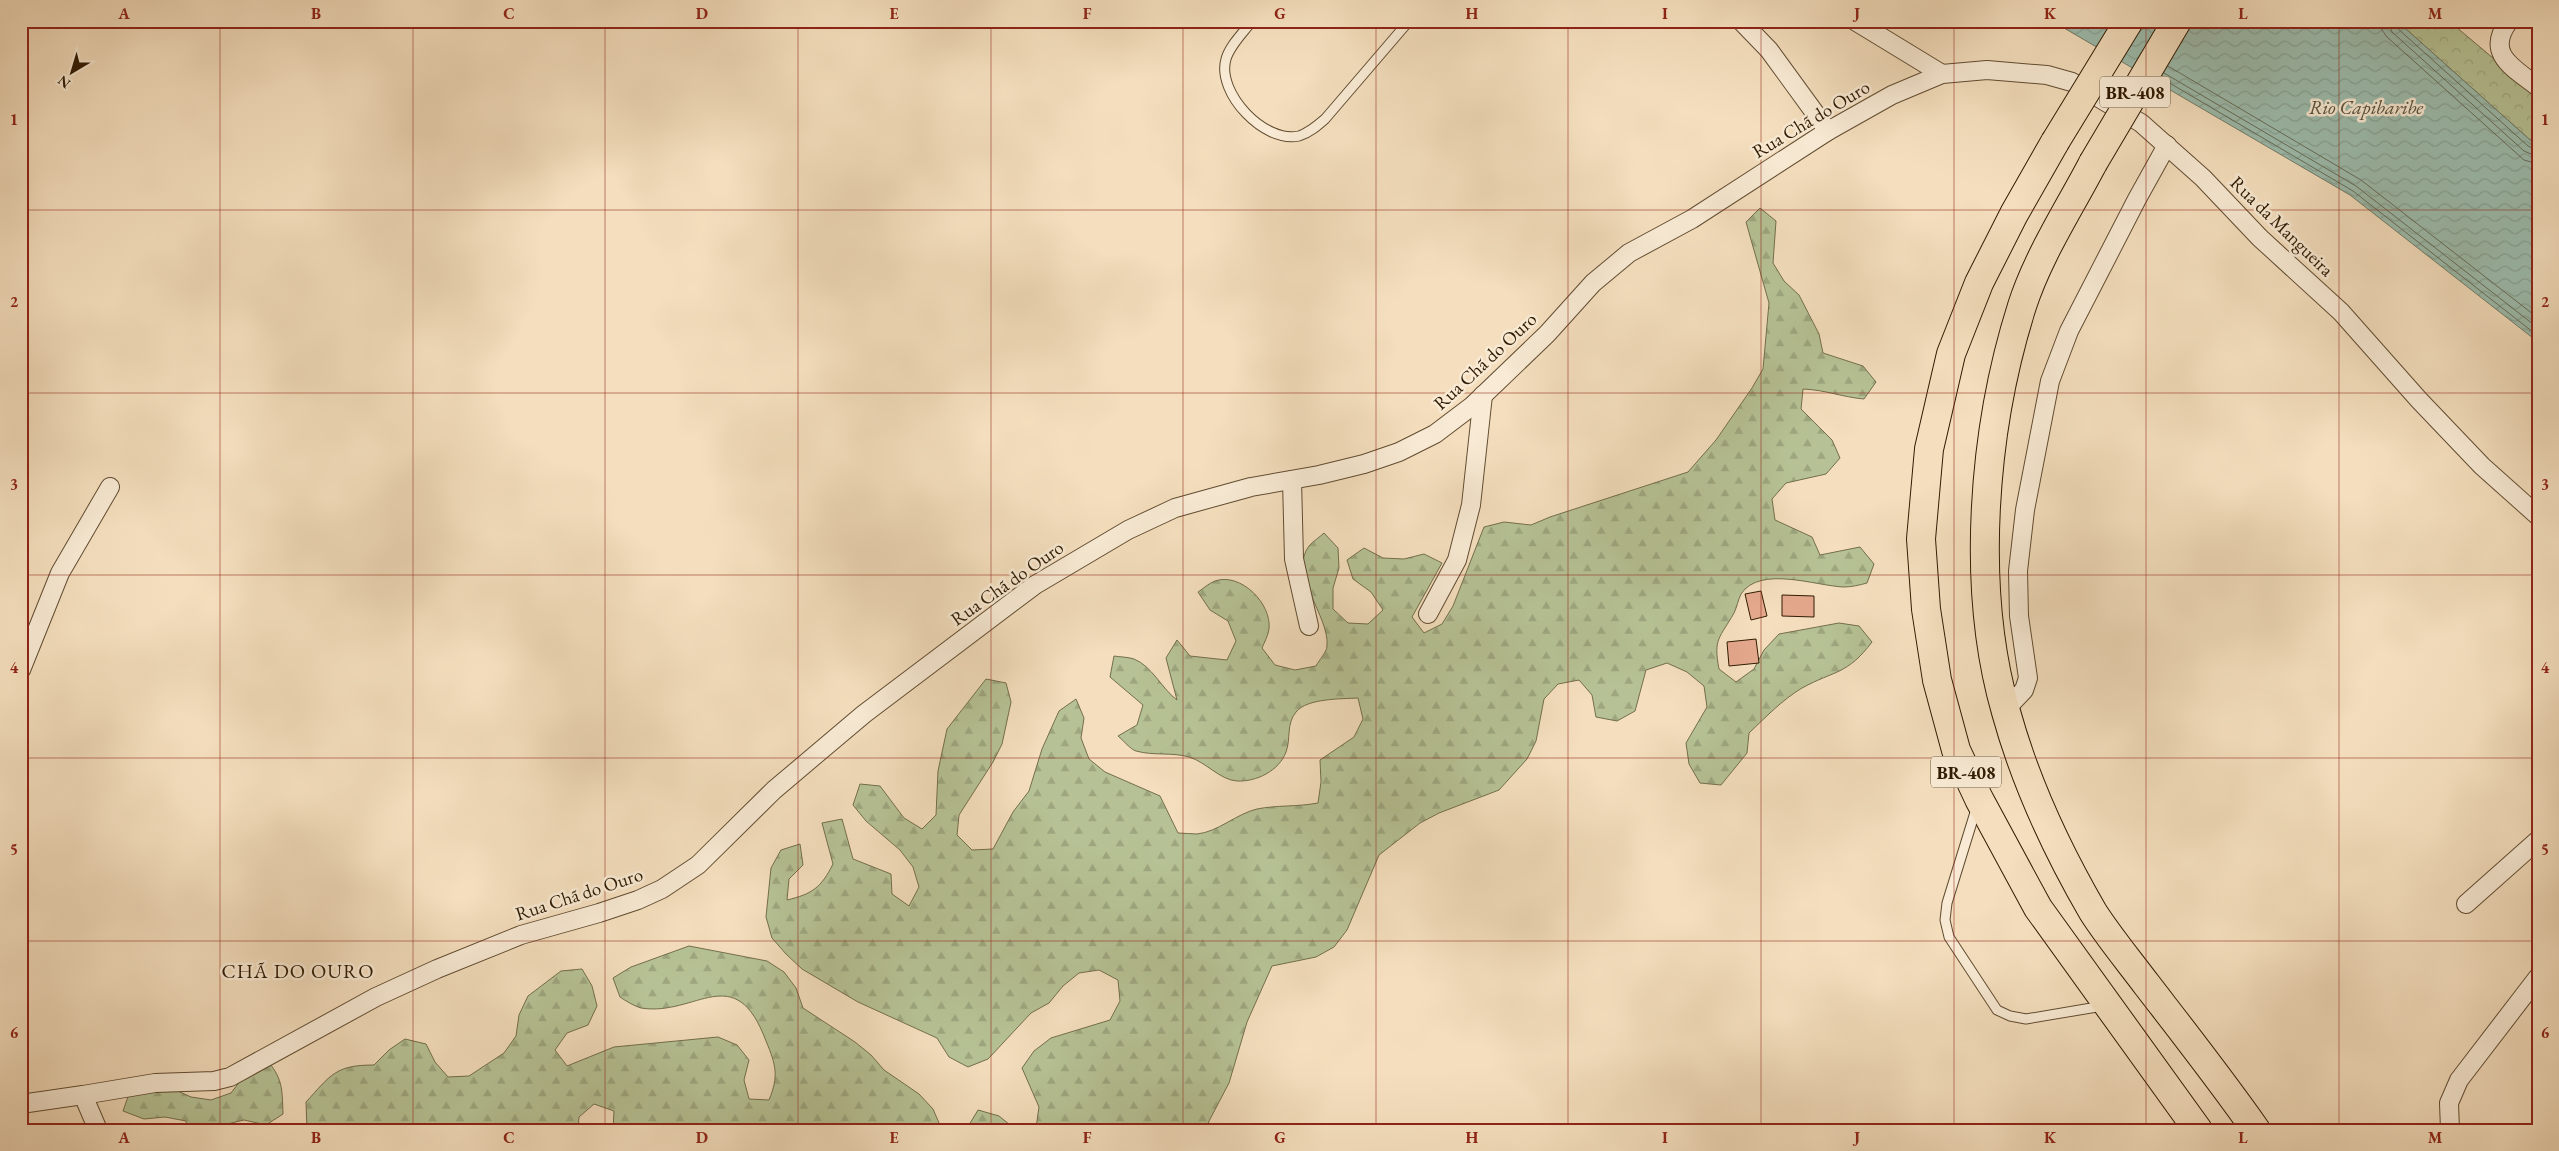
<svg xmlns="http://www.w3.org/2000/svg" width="2559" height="1151" viewBox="0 0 2559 1151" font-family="'EB Garamond',serif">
	<defs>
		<pattern id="forest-firs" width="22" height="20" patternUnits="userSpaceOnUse" patternTransform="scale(1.25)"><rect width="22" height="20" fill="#b6c295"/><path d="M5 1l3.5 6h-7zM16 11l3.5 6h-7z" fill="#9da67f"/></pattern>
		<pattern id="park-crowns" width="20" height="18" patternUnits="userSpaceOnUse" patternTransform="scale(1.25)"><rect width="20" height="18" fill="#b6c295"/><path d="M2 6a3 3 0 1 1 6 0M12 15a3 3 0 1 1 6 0" fill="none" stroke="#9da67f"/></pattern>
		<pattern id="water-waves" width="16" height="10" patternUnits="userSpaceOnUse" patternTransform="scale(1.25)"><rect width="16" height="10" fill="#9cbcad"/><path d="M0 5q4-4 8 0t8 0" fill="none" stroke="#87a193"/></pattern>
	</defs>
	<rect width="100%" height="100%" fill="#f4debd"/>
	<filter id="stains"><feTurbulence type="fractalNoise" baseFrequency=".004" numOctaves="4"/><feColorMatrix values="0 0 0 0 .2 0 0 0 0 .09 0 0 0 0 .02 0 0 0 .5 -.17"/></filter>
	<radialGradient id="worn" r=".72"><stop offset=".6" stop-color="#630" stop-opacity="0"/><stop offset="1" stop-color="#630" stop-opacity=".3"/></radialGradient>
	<!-- forest -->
	<g fill="url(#forest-firs)" stroke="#736e4c">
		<path d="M 1760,208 L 1776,221 L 1773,263 L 1784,281 L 1799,295 L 1819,334 L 1823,353 L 1863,366 L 1876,382 L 1864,399 C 1842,397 1826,390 1803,389 L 1801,409 L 1832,440 L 1840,458 L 1826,474 L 1786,483 L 1772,499 L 1775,520 L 1812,537 L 1820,555 L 1860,547 L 1874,564 L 1867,583 C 1860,585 1851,587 1844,587 C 1816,586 1760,565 1741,594 C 1738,600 1737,607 1734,613 C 1720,638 1713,638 1719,669 L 1736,682 L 1754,669 L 1764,650 L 1779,634 L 1839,623 L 1859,626 L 1872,642 C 1847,675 1835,670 1802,688 C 1782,700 1766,717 1749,733 L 1747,753 L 1721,785 L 1700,783 L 1689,764 L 1686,743 L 1707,707 L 1704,686 L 1687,672 L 1667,663 L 1646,670 L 1635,711 L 1617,721 L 1596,717 L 1592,695 L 1579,680 L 1558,684 L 1544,699 L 1536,741 L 1527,759 L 1499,790 L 1439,813 L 1420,823 L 1379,855 L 1347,930 L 1334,947 L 1316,957 L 1272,966 L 1247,1022 L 1229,1083 L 1209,1121 L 1207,1130 L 966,1130 L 978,1110 L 999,1116 L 1015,1129 L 1036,1128 L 1039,1107 L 1022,1068 L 1034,1051 L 1051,1038 L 1110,1020 L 1120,1001 L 1118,980 L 1099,970 L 1079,973 L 1063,986 L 1049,1003 L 1031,1013 L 988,1059 L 968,1067 L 949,1057 L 937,1038 L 858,1002 L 802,969 L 786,954 L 772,938 L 766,917 L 771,868 L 781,850 L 800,844 L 803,865 L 789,879 L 787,900 C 812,894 821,888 833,864 L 822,823 L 842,819 L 853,859 L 891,874 L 892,894 L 909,906 L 919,887 L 913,867 L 900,850 L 866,821 L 853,805 L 860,784 L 880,786 L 904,818 L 922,829 L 936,815 L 938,771 L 947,729 L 986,679 L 1006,683 L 1011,702 L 1002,744 L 993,762 L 959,815 L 957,835 L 972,850 L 993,849 L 1013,812 L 1029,791 L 1042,749 L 1059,711 L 1076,699 L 1084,718 L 1081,738 L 1089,759 L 1105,772 L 1160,796 L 1178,833 C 1184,833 1191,834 1197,834 C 1218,832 1236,814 1257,809 C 1277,805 1297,807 1318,803 L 1321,782 L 1320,760 L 1354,737 L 1363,719 L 1358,698 C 1342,699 1307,698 1296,712 C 1286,724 1291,739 1286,752 C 1279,771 1256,782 1237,781 C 1220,780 1206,762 1189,757 C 1172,752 1154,756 1136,751 C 1130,749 1124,741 1118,736 L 1137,725 L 1143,705 L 1110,677 L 1114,656 C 1120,657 1128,657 1134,659 C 1152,666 1162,689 1177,700 L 1166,658 L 1177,640 L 1190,656 L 1227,660 L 1236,641 L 1228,621 L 1210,610 L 1198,592 C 1203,589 1209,583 1215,581 C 1241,572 1272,604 1269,629 C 1268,636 1264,643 1262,648 L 1275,665 L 1295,670 L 1316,666 C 1319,660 1327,652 1327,646 C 1330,617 1288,573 1309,546 C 1313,541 1320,537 1324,533 L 1338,548 L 1339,568 L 1333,588 L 1333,609 L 1348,623 L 1368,624 L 1383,610 L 1371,592 L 1353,579 L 1347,560 L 1364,548 L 1383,558 L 1404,559 L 1424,554 L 1442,563 L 1412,617 L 1424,633 L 1442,624 L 1453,606 L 1484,527 L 1504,522 L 1531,525 L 1550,517 L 1688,472 L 1716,440 L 1752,388 L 1763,369 L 1769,303 L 1746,222 Z"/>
		<path d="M 689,946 L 767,961 L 784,972 L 796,988 L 803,1008 L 855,1042 L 871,1055 L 884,1070 L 919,1094 L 933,1109 L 942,1130 L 613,1130 L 614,1111 L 594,1104 L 579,1117 L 578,1130 L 307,1130 L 306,1102 C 331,1075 335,1065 374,1065 L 389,1050 L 405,1039 L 426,1044 L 435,1062 L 448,1077 L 469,1076 L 504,1053 L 516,1036 L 519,1015 L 528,996 L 561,971 L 582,969 L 592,986 L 597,1006 L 588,1025 L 567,1033 L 555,1050 L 567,1066 L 614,1047 L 718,1037 L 737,1045 L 749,1060 L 744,1080 L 749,1099 L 769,1100 C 779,1076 776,1065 766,1041 C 735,958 696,1017 641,1008 C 634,1006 626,1001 620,997 L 613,978 L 631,967 Z"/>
		<path d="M 265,1058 C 283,1078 282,1088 283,1114 L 266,1125 L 244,1120 L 223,1125 L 217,1130 L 188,1130 L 186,1121 L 165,1117 L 144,1119 L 123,1111 L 130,1091 L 171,1088 L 191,1097 L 211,1100 L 231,1093 L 244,1076 Z"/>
	</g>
	<!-- park -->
	<path fill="url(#park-crowns)" stroke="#736e4c" d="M 2397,21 L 2449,21 L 2538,96 L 2538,147 Z"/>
	<!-- water -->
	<path fill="url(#water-waves)" stroke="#717c69" d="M 2052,21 L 2397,21 L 2538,147 L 2538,342 L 2350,195 Z"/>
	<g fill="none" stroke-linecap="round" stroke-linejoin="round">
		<!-- shore -->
		<g stroke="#666c58" stroke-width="1">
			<path d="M 2380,21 L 2382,30 L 2387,37 L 2524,160 L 2538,164"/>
			<path d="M 2388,21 L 2392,32 L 2524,151 L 2538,157"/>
			<path d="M 2394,21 L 2396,27 L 2528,146 L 2538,151"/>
			<path d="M 2168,66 L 2361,180 L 2538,318"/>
			<path d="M 2164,73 L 2356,186 L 2538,328"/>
			<path d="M 2161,78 L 2353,191 L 2538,336"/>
		</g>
	</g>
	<!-- building -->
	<g fill="#e4a88d" stroke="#301b02">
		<path d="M 1761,591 L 1767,616 L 1751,620 L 1745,594 Z"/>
		<path d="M 1782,595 L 1814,596 L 1814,617 L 1782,616 Z"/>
		<path d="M 1756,639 L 1759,663 L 1729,666 L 1727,642 Z"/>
	</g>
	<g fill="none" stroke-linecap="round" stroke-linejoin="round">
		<defs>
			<g id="lane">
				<path d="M 1252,21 C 1243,33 1230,45 1226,59 C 1216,93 1265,144 1299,136 C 1309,133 1317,126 1325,119 L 1409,21"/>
				<path d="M 1977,806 L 1947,903 L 1945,920 L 1949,937 L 1997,1010 L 2010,1016 L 2026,1019 L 2103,1006"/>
			</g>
			<g id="street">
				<path d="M 1741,21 L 1769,50 L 1828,131"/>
				<path d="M 1855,21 L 1942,74"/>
				<path d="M 2509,21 C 2484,54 2514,68 2538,87"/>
				<path d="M 1292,480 L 1294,559 L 1309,626"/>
				<path d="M 1428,614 L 1457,560 L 1471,505 L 1483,395"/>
				<path d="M 21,670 L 60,573 L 110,487"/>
				<path d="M 2005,710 L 2024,690 L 2028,678 L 2019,616 L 2018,571 L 2025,510 L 2050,381 L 2069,331 L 2137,199 L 2167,145"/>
				<path d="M 2466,904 L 2538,840"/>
				<path d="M 83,1095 L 155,1083 L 214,1081 L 230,1077 L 376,997 L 437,969 L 521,935 L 599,913 L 638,900 L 662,889 L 698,865 L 774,790 L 864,714 L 1035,585 L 1128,530 L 1175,508 L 1251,487 L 1319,475 L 1364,464 L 1399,452 L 1435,434 L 1472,406 L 1547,334 L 1593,283 L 1629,253 L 1692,219 L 1828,131 L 1892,95 L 1942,74 L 1987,70 L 2047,75 L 2072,82 L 2141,123 L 2203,178 L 2260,238 L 2341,312 L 2419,400 L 2482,466 L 2538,516"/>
				<path d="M 21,1104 L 83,1095 L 98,1130"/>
				<path d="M 2450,1130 L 2449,1103 L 2459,1080 L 2538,977"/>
			</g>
			<g id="highway">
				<path d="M 2055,142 L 2014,214 L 1979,283 L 1951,354 L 1929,449 L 1921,539 L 1926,609 L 1937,680 L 1956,750 L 1979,799 L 2038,908 L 2198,1130"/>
				<path d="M 2093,163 C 2069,209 2038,256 2022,306 C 1983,429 1970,587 2006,712 C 2025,781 2057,850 2093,912 C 2109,937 2129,961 2147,985 C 2184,1033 2221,1080 2256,1130"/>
			</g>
		</defs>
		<!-- lane casing -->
		<use href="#lane" stroke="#614c31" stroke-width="11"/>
		<!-- street casing -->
		<use href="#street" stroke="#614c31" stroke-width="20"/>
		<!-- highway casing -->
		<use href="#highway" stroke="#301b02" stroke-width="30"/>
		<!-- lane -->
		<use href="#lane" stroke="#f8ead4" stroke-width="9"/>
		<!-- street -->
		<use href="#street" stroke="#f8ead4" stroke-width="18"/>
		<!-- highway -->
		<use href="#highway" stroke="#f4debd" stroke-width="28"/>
		<defs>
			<g id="highway-bridge">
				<path d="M 2055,142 L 2129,21"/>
				<path d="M 2093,163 L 2177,21"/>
			</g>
		</defs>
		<!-- highway-bridge casing -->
		<use href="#highway-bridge" stroke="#301b02" stroke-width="30" stroke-linecap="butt"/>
		<!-- highway-bridge -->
		<use href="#highway-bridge" stroke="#f4debd" stroke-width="28"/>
	</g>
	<!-- grid -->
	<path fill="none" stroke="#8f2418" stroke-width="1" stroke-opacity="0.55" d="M 220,21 L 220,1130M 413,21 L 413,1130M 605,21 L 605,1130M 798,21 L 798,1130M 991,21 L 991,1130M 1183,21 L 1183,1130M 1376,21 L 1376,1130M 1568,21 L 1568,1130M 1761,21 L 1761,1130M 1954,21 L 1954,1130M 2146,21 L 2146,1130M 2339,21 L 2339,1130M 21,210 L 2538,210M 21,393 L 2538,393M 21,575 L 2538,575M 21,758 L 2538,758M 21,941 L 2538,941"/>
	<g text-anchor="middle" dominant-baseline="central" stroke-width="5" stroke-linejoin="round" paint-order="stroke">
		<!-- shield labels -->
		<g fill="#f8ead4" stroke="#6c5941" stroke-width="1">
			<rect x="2100" y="76.5" width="70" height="31" rx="4"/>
			<rect x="1931" y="756.5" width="70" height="31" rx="4"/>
		</g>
		<g font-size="18" font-weight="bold" fill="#301b02">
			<text x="2135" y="92">BR-408</text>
			<text x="1966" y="772">BR-408</text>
		</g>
		<!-- street labels -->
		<g font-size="19" fill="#301b02" stroke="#f8ead4">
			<text transform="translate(1811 119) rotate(-31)">Rua Chã do Ouro</text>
			<text transform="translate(2282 226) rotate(44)">Rua da Mangueira</text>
			<text transform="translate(1485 361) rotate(-43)">Rua Chã do Ouro</text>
			<text transform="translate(1007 583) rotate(-35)">Rua Chã do Ouro</text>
			<text transform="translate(579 894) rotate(-18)">Rua Chã do Ouro</text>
		</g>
		<!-- water labels -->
		<g font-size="20" font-style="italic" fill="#56533e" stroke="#f8ead4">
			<text x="2366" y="107">Rio Capibaribe</text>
		</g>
		<!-- neighbourhood labels -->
		<g font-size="20" letter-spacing="1" fill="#301b02" stroke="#f8ead4">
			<text x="298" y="971">CHÃ DO OURO</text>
		</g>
	</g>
	<!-- margin -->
	<rect width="2559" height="1151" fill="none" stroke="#f4debd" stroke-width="55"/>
	<!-- north arrow -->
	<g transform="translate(72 72) rotate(218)" stroke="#f8ead4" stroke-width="4" paint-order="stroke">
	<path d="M0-4L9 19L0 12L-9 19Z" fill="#301b02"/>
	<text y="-8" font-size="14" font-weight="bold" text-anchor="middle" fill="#301b02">N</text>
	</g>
	<rect x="28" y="28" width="2504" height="1096" fill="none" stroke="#8f2418" stroke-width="2"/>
	<g font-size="16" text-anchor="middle" font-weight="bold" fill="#8f2418">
		<text x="124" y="19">A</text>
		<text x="316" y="19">B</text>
		<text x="509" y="19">C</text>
		<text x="702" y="19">D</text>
		<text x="894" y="19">E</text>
		<text x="1087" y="19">F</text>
		<text x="1280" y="19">G</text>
		<text x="1472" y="19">H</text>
		<text x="1665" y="19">I</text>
		<text x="1857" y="19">J</text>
		<text x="2050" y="19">K</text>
		<text x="2243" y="19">L</text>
		<text x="2435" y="19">M</text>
		<text x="14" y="125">1</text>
		<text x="2545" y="125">1</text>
		<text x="14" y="307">2</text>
		<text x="2545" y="307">2</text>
		<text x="14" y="490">3</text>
		<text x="2545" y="490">3</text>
		<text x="14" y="673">4</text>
		<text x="2545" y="673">4</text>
		<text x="14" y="855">5</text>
		<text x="2545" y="855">5</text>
		<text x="14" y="1038">6</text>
		<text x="2545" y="1038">6</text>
		<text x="124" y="1143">A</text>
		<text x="316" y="1143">B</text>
		<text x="509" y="1143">C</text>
		<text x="702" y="1143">D</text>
		<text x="894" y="1143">E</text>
		<text x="1087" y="1143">F</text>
		<text x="1280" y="1143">G</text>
		<text x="1472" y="1143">H</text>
		<text x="1665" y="1143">I</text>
		<text x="1857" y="1143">J</text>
		<text x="2050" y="1143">K</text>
		<text x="2243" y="1143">L</text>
		<text x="2435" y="1143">M</text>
	</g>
	<rect width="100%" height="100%" filter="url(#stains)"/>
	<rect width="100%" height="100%" fill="url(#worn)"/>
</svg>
